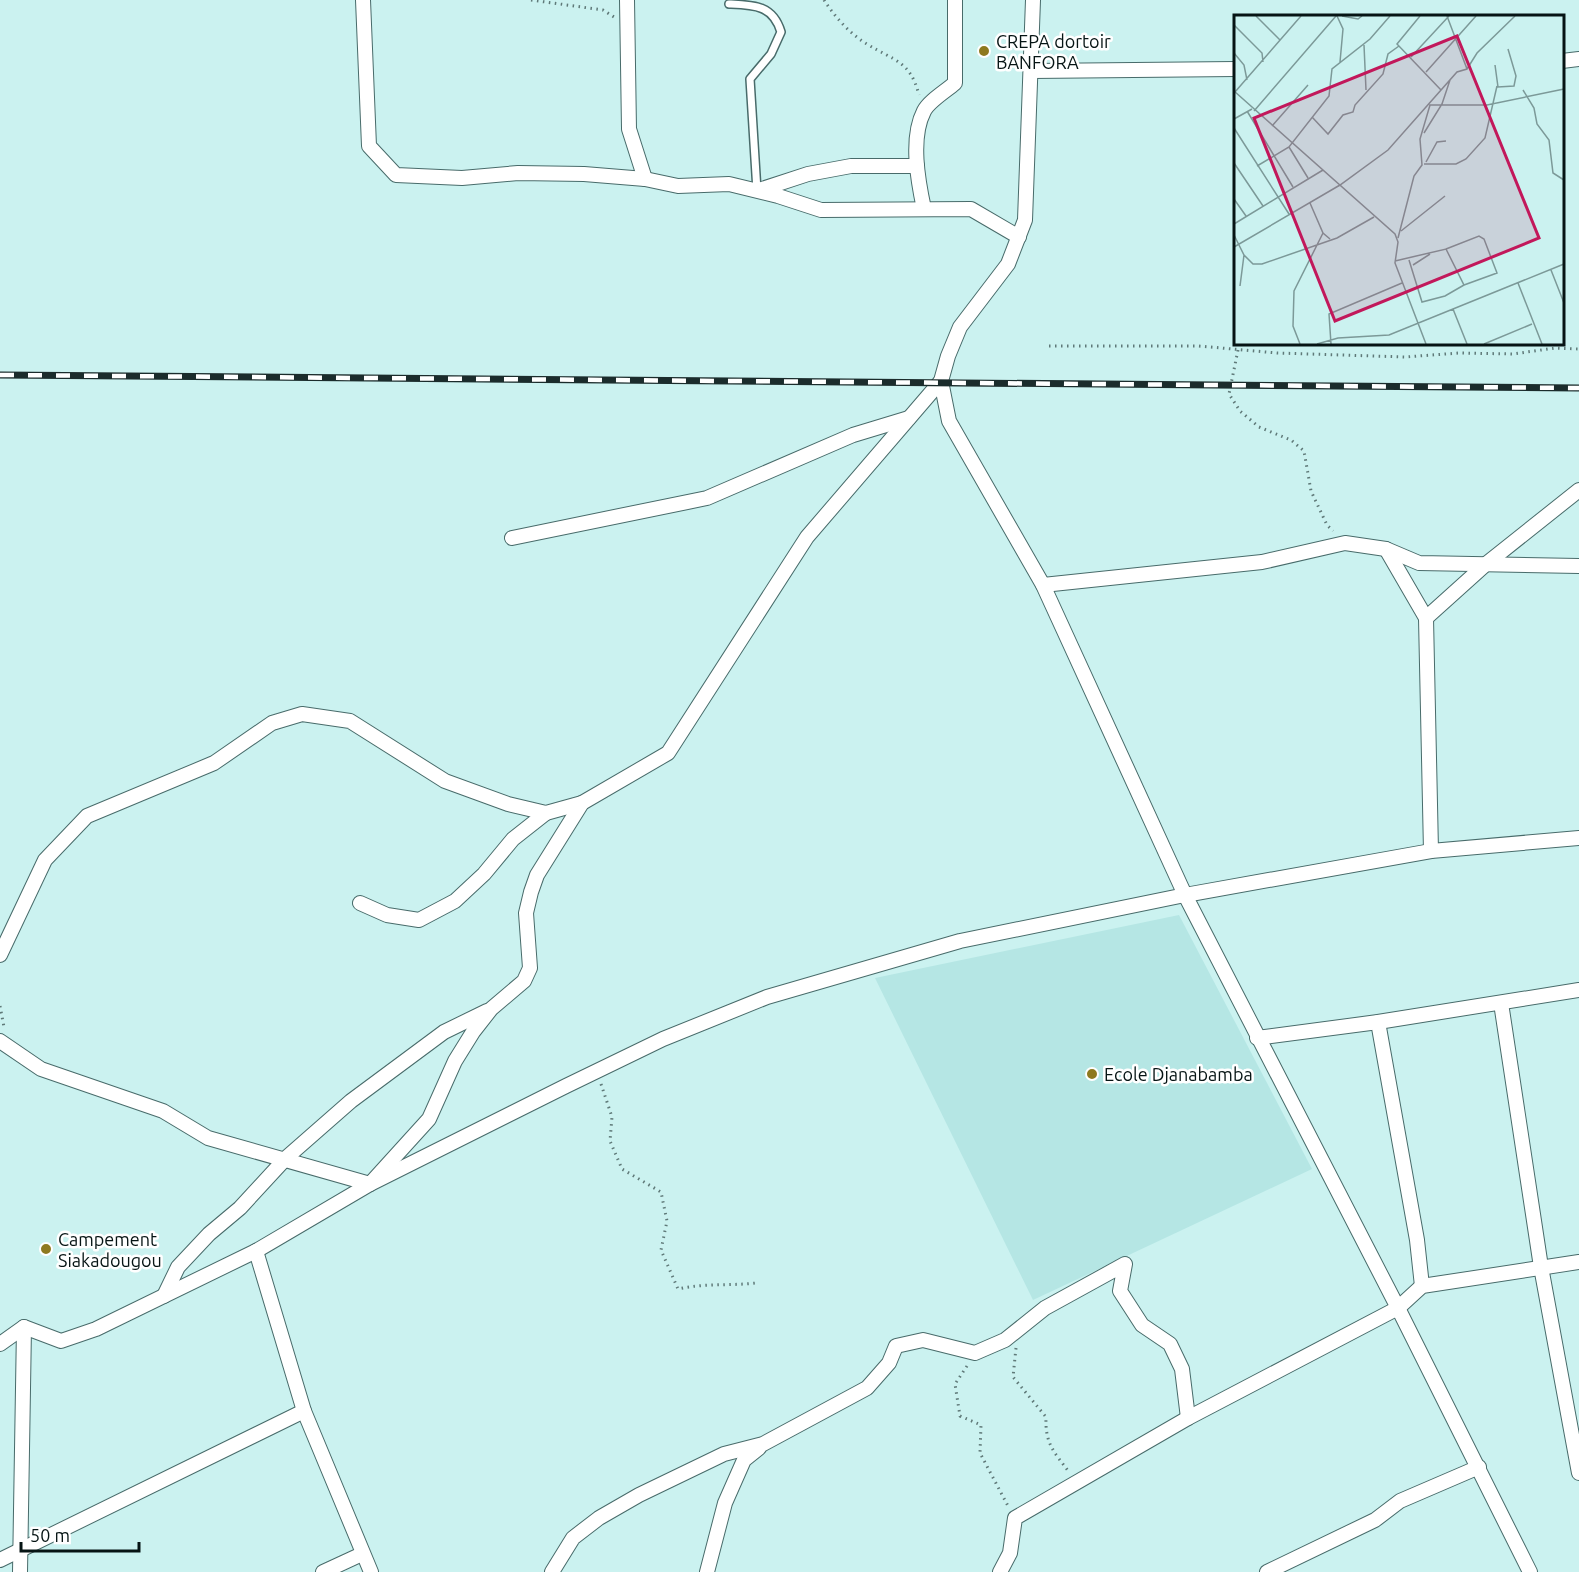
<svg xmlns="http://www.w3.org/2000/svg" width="1579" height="1572" viewBox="0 0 1579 1572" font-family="Ubuntu,sans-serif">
	<rect width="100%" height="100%" fill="#cbf2f0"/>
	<!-- built -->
	<path fill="#b5e6e4" d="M 1179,915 L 1312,1169 L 1033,1300 L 875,978 Z"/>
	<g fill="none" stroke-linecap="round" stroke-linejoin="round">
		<defs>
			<path id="service" d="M 729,4 C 754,5 773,5 781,32 L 771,54 L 750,79 L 757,191"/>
			<g id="minor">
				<path d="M 363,0 L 369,146 L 396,175 L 462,178 L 518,173 L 584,174 L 645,179 L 678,186 L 729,184 L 778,196 L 821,210 L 971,209 L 1019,237"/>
				<path d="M 627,0 L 629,129 L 645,179"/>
				<path d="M 1033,0 L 1025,220 L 1008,264 L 960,327 L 948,356 L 941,381 L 949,421 L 1043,585 L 1185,895 L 1398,1308 L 1530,1572"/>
				<path d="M 1562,61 L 1579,59"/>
				<path d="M 1032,71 L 1236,69"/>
				<path d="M 759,190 L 808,174 L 851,166 L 917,166"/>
				<path d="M 924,209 C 918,181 910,138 924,111 C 929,101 946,91 955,83 L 955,0"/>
				<path d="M 512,538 L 707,498 L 853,435 L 909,418"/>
				<path d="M 1386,549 L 1426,618 L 1431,851"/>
				<path d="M 1043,585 L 1262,562 L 1345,543 L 1386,549 L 1419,563 L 1579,566"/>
				<path d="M 1426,618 L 1486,564 L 1579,490"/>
				<path d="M 360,903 L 387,915 L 419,920 L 455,901 L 484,874 L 513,839 L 546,813"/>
				<path d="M 0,955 L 45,860 L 87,816 L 214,763 L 272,723 L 302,714 L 350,721 L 445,781 L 508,804 L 546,813 L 582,803"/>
				<path d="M 1501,1003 L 1541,1267 L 1579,1473"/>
				<path d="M 1378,1022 L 1417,1240 L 1422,1286"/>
				<path d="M 1257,1038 L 1378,1022 L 1579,990"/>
				<path d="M 0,1041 L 41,1069 L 163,1111 L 208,1138 L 370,1184 L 429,1119 L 455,1061 L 473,1032 L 491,1009 L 524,981 L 530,968 L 526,913 L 531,892 L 537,875 L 582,803 L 668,753 L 807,537 L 941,381"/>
				<path d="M 256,1251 L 304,1411 L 371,1572"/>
				<path d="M 164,1296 L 178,1267 L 209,1234 L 240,1208 L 286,1158 L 351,1101 L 444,1032 L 487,1011"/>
				<path d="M 0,1344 L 24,1327 L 61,1341 L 96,1329 L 256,1251 L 370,1184 L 566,1086 L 663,1039 L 767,997 L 960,941 L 1185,895 L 1431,851 L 1579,838"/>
				<path d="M 0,1560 L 304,1411"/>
				<path d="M 20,1572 L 24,1327"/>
				<path d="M 323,1572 L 362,1554"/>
				<path d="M 552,1572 L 573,1538 L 599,1518 L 639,1495 L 724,1454 L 763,1444 L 867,1388 L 889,1363 L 896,1346 L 923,1340 L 975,1353 L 1005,1340 L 1045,1308 L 1125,1264 L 1120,1291 L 1142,1325 L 1170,1344 L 1182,1369 L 1188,1418"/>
				<path d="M 707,1572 L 725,1503 L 744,1460 L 759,1448"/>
				<path d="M 1000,1572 L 1010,1553 L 1015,1518 L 1188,1418 L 1398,1308 L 1422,1286 L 1579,1262"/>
				<path d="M 1267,1572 L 1375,1520 L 1400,1501 L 1479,1467"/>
			</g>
		</defs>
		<!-- service casing -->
		<use href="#service" stroke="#486b6a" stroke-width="10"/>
		<!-- minor casing -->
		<use href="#minor" stroke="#486b6a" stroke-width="16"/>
		<!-- path -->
		<g stroke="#5f7978" stroke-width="3" stroke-dasharray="1.5 4.5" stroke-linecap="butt">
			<path d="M 531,0 L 603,10 L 614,17"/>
			<path d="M 824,0 C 835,17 850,34 867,44 C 894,61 910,60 919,95"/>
			<path d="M 1049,346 L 1199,346 L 1277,353 L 1405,357 L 1459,353 L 1513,354 L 1555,348 L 1579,349"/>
			<path d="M 1238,350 L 1229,394 L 1240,411 L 1259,427 L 1291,440 L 1304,451 L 1311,491 L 1327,525 L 1333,531"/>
			<path d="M 0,1006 L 4,1027"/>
			<path d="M 601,1084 L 612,1117 L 610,1141 L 622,1169 L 661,1192 L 667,1221 L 661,1250 L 678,1289 C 704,1283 729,1286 756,1283"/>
			<path d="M 1016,1348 L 1013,1377 L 1046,1417 C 1045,1444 1054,1452 1069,1472"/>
			<path d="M 967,1366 L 955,1384 L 960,1416 L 981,1425 L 980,1453 L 1008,1506"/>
		</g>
		<!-- service -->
		<use href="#service" stroke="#fff" stroke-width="7"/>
		<!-- minor -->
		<use href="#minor" stroke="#fff" stroke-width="14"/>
		<defs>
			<path id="rail" d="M 0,375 L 1579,388"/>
		</defs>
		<!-- rail casing -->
		<use href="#rail" stroke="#1b2c2c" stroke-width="7"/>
		<!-- rail -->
		<use href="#rail" stroke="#fff" stroke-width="4.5" stroke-dasharray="14" stroke-linecap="butt"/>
	</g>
	<!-- markers -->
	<g fill="#8e791f" stroke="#fff" stroke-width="2">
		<circle cx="984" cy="51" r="6"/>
		<circle cx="1092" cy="1074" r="6"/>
		<circle cx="46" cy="1249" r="6"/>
	</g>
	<g text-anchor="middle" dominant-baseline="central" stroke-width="5" stroke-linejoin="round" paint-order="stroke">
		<!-- poi labels -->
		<g font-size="18" fill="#061414" stroke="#fff" text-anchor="start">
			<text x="996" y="41">CREPA dortoir<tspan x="996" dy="21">BANFORA</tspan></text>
			<text x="1104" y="1074">Ecole Djanabamba</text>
			<text x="58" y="1239">Campement<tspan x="58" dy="21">Siakadougou</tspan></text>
		</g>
	</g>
	<!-- overview -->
	<g transform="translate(1234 15)">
		<rect width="330" height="330" fill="#cbf2f0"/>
		<path fill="none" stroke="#7c9998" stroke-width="1.5" d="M 22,1 L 46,25M 103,1 L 109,14 L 106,47M 108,1 L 124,4 L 128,1M 186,1 L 163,29 L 207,75M 213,1 L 233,54M 0,10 L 28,38 L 29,47M 130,30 L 132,75M 0,38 L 10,50 L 13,65M 177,42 L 215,1M 261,50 L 264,72 L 280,71 L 282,61 L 274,34M 192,57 L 242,1M 289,75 L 300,93 L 303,109 L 315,125 L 319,158 L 330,165M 0,76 L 161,219 L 164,227 L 161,248 L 192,329M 1,77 L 67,1M 13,96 L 59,172M 20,96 L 102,1M 78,102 L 94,119 L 109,100 L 119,97 L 121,90 L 149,59 L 154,39 L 165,31M 0,104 L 18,94M 38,111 L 74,70M 0,113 L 55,199M 190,118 L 208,89 L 216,65M 55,132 L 74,163M 192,147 L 203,127 L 212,126M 0,148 L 29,191M 190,149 L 222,149 L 232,144 L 251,123 L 263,71M 23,151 L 55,132 L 95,81 L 98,54 L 136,24 L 156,1M 0,184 L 12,201M 76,188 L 89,218 L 96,224M 0,209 L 89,155M 167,216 L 211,181M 0,220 L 10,240 L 19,249 L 28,249 L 103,223 L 140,202M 164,223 L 180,161 L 188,150 L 186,124 L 196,90 L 253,90 L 330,74M 0,232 L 106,170 L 154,135 L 223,57 L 233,54 L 243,38 L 281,1M 175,245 L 188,287 L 211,281 L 230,270M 161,246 L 212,234 L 230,270 L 263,258 L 250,224 L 245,221 L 212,234M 179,250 L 196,239M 317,255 L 330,288M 284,268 L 308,329M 6,271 L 10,240M 219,294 L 233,329M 66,329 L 59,311 L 60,276 L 89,218M 83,329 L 104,323 L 155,320 L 330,249M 97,329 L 95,299 L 168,268M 250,329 L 298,309"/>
		<path fill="#c2185b" fill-opacity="0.15" stroke="#c2185b" stroke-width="3" d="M 223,21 L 305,223 L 101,306 L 20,103 Z"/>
		<rect width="330" height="330" fill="none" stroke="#061414" stroke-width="3"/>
	</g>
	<!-- scale -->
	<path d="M21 1542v9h118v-9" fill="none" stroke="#061414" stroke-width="3"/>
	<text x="30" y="1542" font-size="18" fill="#061414" stroke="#ffffff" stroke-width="4.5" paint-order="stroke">50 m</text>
</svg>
